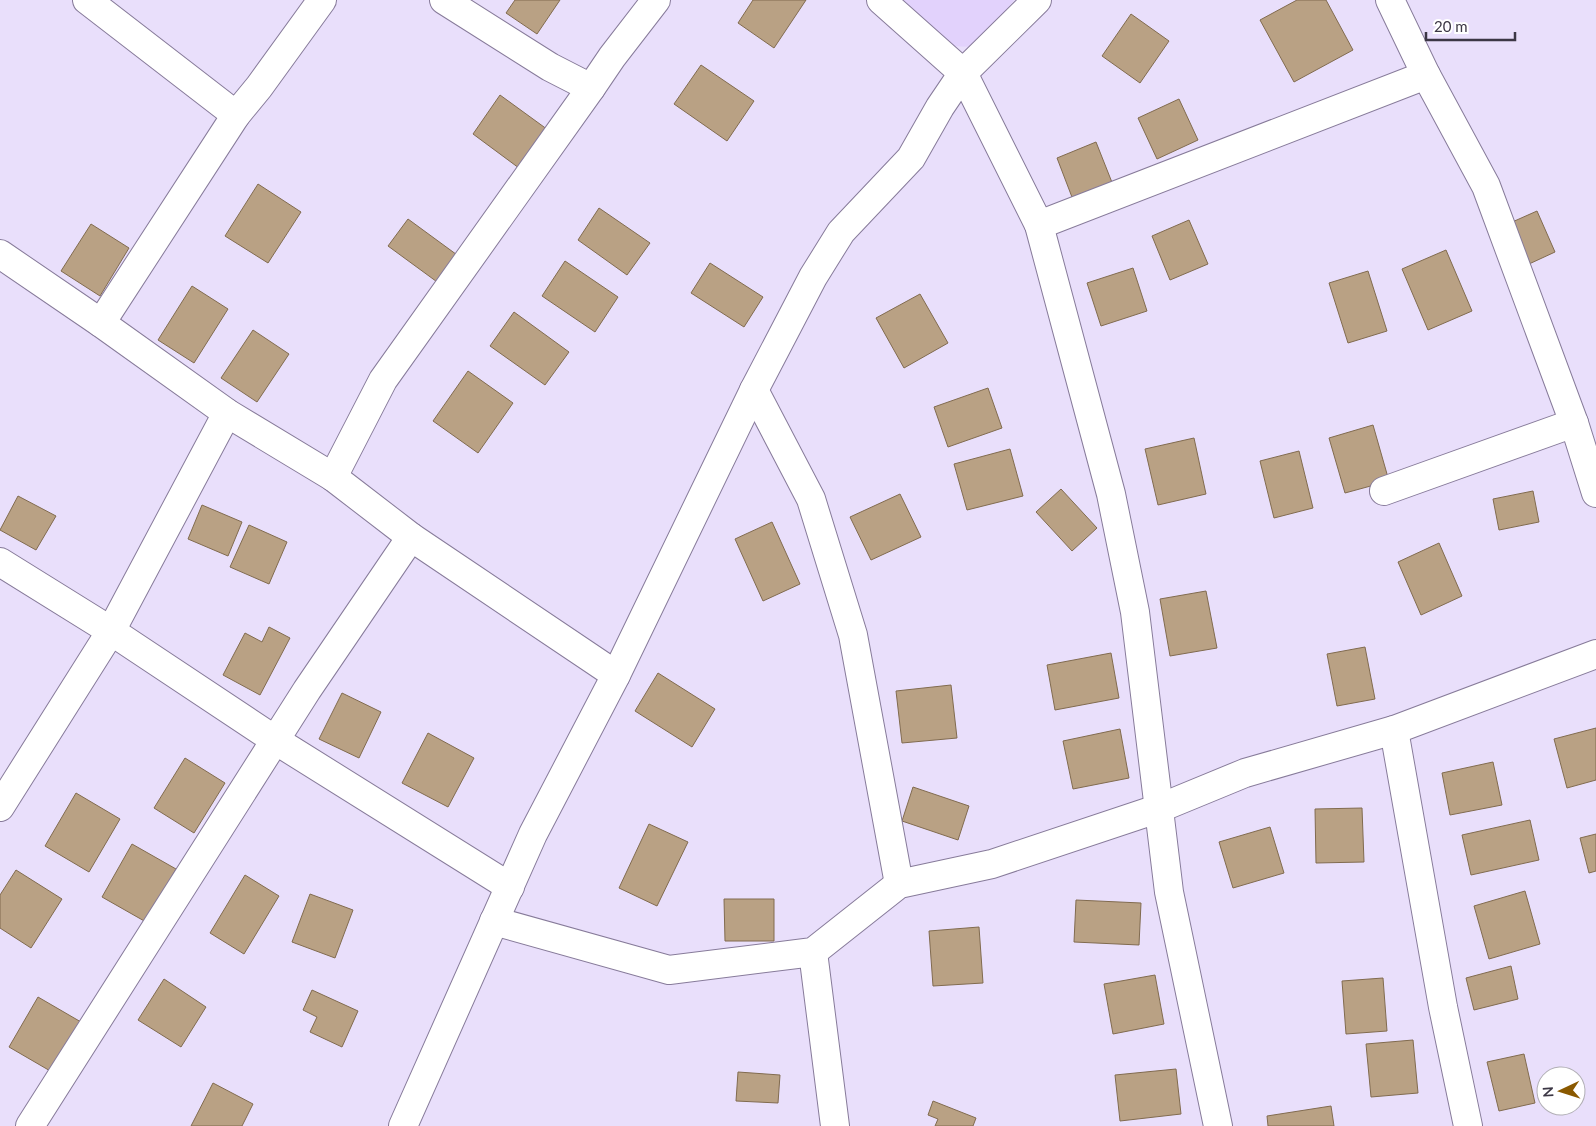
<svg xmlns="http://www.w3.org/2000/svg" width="1596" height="1126" viewBox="0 0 1596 1126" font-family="Lato,sans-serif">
	<rect width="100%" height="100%" fill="#e9dffb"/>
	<!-- built -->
	<path fill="#e2d2fc" d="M 900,0 L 1014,0 L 979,47 L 945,46 Z"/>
	<!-- building -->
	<g fill="#b9a184" stroke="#816b4f">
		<path d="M 515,0 L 560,0 L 537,34 L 506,13 Z"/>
		<path d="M 753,0 L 806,0 L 774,48 L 738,23 Z"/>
		<path d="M 1297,0 L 1326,0 L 1353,50 L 1294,82 L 1260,20 Z"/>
		<path d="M 1131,14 L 1169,41 L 1140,83 L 1102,56 Z"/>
		<path d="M 701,65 L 754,101 L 727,141 L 674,104 Z"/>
		<path d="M 500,95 L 555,135 L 527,174 L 473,134 Z"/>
		<path d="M 1179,99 L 1198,140 L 1157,159 L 1138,118 Z"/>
		<path d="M 1096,142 L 1115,190 L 1075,205 L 1057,158 Z"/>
		<path d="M 258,184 L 301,212 L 268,263 L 225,236 Z"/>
		<path d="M 599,208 L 650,243 L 627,275 L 578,240 Z"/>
		<path d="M 1537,211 L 1555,252 L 1529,264 L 1510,223 Z"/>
		<path d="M 408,219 L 464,260 L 444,287 L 388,246 Z"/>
		<path d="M 1189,220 L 1208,264 L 1170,280 L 1152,236 Z"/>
		<path d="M 91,224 L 129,248 L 100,296 L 61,271 Z"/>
		<path d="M 1446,250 L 1472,311 L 1428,330 L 1402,269 Z"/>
		<path d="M 565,261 L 618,297 L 595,332 L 542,296 Z"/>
		<path d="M 710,263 L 763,297 L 744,327 L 691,293 Z"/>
		<path d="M 1133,268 L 1147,311 L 1101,326 L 1087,283 Z"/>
		<path d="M 1368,271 L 1387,331 L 1348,343 L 1329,283 Z"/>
		<path d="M 192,286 L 228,309 L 194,363 L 158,340 Z"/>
		<path d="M 920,294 L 948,343 L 904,368 L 876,318 Z"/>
		<path d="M 514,312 L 569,352 L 545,385 L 490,346 Z"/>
		<path d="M 253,330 L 289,354 L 257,402 L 221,378 Z"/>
		<path d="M 468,371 L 513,403 L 478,453 L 433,421 Z"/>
		<path d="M 988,388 L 1002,428 L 948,447 L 934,407 Z"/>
		<path d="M 1373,425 L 1389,481 L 1345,493 L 1329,438 Z"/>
		<path d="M 1194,438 L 1206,494 L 1158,505 L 1145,449 Z"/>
		<path d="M 1010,449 L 1023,496 L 967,510 L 954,464 Z"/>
		<path d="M 1299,451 L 1313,508 L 1274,518 L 1260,461 Z"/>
		<path d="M 1061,489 L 1097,528 L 1072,551 L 1036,512 Z"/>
		<path d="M 1533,491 L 1539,522 L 1499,530 L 1493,499 Z"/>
		<path d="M 900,494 L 921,537 L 871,560 L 850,517 Z"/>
		<path d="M 18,496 L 56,516 L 36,550 L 0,530 Z"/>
		<path d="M 202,505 L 242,522 L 228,556 L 188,539 Z"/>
		<path d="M 772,522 L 800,584 L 763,601 L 735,539 Z"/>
		<path d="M 249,525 L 287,542 L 269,584 L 230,567 Z"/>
		<path d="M 1439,543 L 1462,596 L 1421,615 L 1398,562 Z"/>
		<path d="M 1206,591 L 1217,648 L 1170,656 L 1160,599 Z"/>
		<path d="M 269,627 L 290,638 L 260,695 L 223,675 L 245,633 L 262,642 Z"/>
		<path d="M 1365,647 L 1375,699 L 1337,706 L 1327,654 Z"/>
		<path d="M 1111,653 L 1119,698 L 1055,710 L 1047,665 Z"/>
		<path d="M 658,673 L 715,709 L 692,747 L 635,711 Z"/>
		<path d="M 951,685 L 957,738 L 902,743 L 896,691 Z"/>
		<path d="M 342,693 L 381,712 L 359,758 L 319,739 Z"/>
		<path d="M 1596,728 L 1596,780 L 1567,788 L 1554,739 Z"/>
		<path d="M 1120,729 L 1129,778 L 1073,789 L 1063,741 Z"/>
		<path d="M 428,733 L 474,758 L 448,807 L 402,783 Z"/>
		<path d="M 185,758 L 225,783 L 194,833 L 154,808 Z"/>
		<path d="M 1493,762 L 1502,805 L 1450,815 L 1442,773 Z"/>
		<path d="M 913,787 L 969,806 L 958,840 L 902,821 Z"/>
		<path d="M 76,793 L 120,819 L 89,872 L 45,846 Z"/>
		<path d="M 1362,808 L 1364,862 L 1316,863 L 1315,809 Z"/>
		<path d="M 1530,820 L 1539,860 L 1471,875 L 1462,835 Z"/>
		<path d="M 649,824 L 688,842 L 657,906 L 619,888 Z"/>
		<path d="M 1270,827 L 1284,873 L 1233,888 L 1219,842 Z"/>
		<path d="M 1596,834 L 1596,871 L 1589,873 L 1580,838 Z"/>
		<path d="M 132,844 L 176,869 L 146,922 L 102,897 Z"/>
		<path d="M 16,870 L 62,899 L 31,948 L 0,928 L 0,895 Z"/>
		<path d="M 245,875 L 279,896 L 244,954 L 210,933 Z"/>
		<path d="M 1525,891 L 1540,944 L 1489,959 L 1474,906 Z"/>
		<path d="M 310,894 L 353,910 L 335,958 L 292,942 Z"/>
		<path d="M 724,899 L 774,899 L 774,941 L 725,941 Z"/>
		<path d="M 1076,900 L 1141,903 L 1139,945 L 1074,942 Z"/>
		<path d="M 979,927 L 983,983 L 933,986 L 929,931 Z"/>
		<path d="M 1511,966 L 1518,999 L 1474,1010 L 1466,978 Z"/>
		<path d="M 1155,975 L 1164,1024 L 1113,1034 L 1104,984 Z"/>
		<path d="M 1383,978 L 1387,1031 L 1346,1034 L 1342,981 Z"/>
		<path d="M 164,979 L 206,1007 L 181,1047 L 138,1020 Z"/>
		<path d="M 312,990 L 358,1011 L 342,1047 L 310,1032 L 317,1017 L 303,1010 Z"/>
		<path d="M 38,997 L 81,1022 L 52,1072 L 9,1047 Z"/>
		<path d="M 1413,1040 L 1418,1093 L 1371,1097 L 1366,1044 Z"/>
		<path d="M 1524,1054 L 1535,1103 L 1499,1111 L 1487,1062 Z"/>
		<path d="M 1176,1069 L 1181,1114 L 1120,1121 L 1115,1075 Z"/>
		<path d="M 738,1072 L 780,1075 L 778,1103 L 736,1101 Z"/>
		<path d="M 213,1083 L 253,1104 L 242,1126 L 191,1126 Z"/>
		<path d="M 933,1101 L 976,1118 L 973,1126 L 935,1126 L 938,1119 L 928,1115 Z"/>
		<path d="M 1331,1106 L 1334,1126 L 1268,1126 L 1267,1116 Z"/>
	</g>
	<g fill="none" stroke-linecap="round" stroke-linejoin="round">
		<defs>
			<g id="minor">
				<path d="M 87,0 L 236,115 L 259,87 L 322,0"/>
				<path d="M 444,0 L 550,67 L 591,88 L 612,57 L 656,0"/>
				<path d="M 881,0 L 963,73 L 1037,0"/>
				<path d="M 1390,0 L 1426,75 L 1486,186 L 1574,423 L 1596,493"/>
				<path d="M 1039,225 L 1426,75"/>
				<path d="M 0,254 L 101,323 L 227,413 L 333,477 L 411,537 L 616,675"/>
				<path d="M 101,323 L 236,115"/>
				<path d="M 754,390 L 811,499 L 853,635 L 899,884"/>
				<path d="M 333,477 L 383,380 L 591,88"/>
				<path d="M 1384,491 L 1574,423"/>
				<path d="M 0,562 L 111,631 L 275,740 L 510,887"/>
				<path d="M 1394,730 L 1443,1007 L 1468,1126"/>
				<path d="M 0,807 L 111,631 L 227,413"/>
				<path d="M 494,921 L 669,970 L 813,952 L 899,884 L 992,864 L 1160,808 L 1245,773 L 1394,730 L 1596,654"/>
				<path d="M 813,952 L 835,1126"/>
				<path d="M 30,1126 L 307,690 L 411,537"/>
				<path d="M 403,1126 L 533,834 L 616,675 L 754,390 L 813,277 L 841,232 L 911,158 L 940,107 L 963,73 L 1039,225 L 1111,494 L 1135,612 L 1169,892 L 1218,1126"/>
			</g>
		</defs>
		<!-- minor casing -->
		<use href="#minor" stroke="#877b9a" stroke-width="30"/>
		<!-- minor -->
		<use href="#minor" stroke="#fff" stroke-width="28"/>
	</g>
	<!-- north arrow -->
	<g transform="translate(1561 1091) rotate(266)"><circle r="24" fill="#ffffff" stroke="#b1afb5"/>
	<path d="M0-4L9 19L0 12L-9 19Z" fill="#8a5900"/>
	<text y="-8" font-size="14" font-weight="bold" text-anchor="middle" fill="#3c3745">N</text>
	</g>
	<!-- scale -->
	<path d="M1426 32v8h89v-8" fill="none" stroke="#3c3745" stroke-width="2.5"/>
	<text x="1434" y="32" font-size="15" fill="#3c3745" stroke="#ffffff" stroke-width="4" paint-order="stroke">20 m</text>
</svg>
